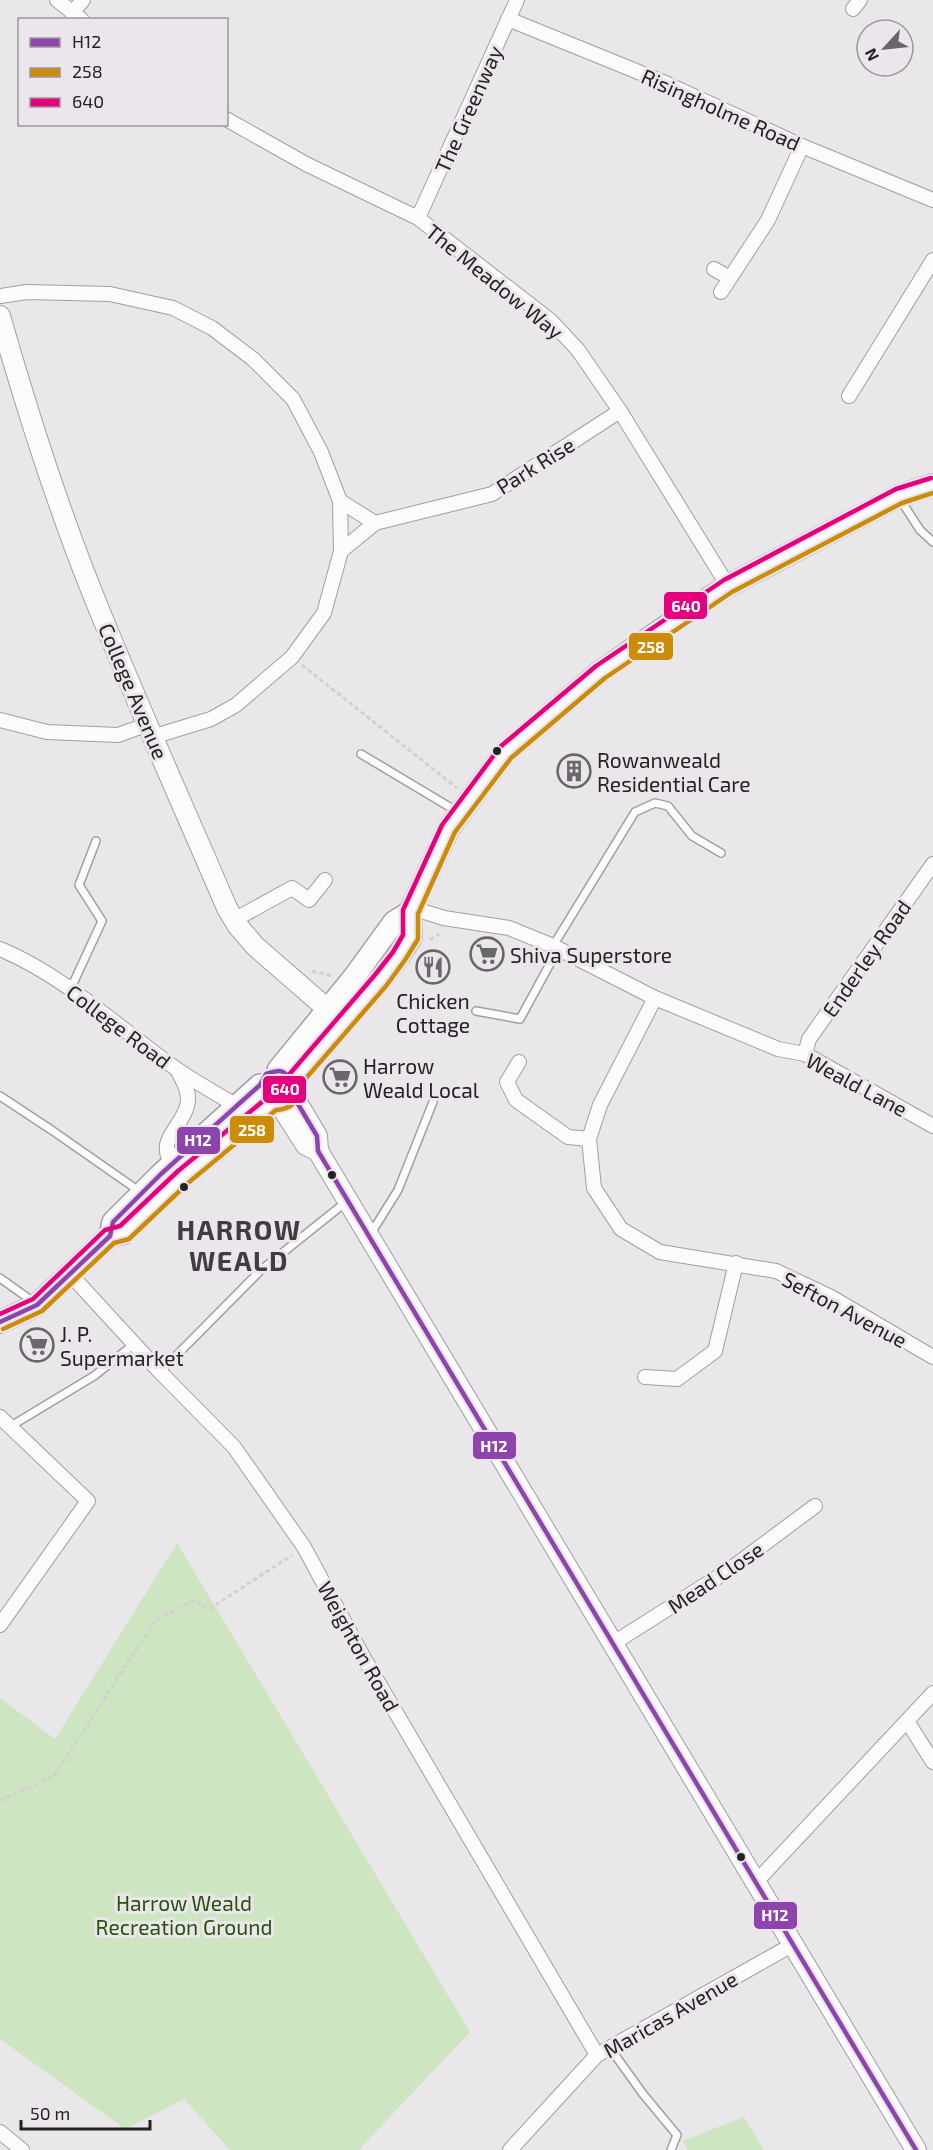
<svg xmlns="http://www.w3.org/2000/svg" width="933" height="2150" viewBox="0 0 933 2150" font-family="'Exo 2',sans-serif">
	<rect width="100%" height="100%" fill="#eae7ea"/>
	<!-- green -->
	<g fill="#cde6c1">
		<path d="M 177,1543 L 470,2032 L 359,2150 L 230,2150 L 184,2099 L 125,2129 L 0,2039 L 0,1698 L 55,1739 Z"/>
		<path d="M 744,2117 L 764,2150 L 688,2150 L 682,2141 Z"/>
	</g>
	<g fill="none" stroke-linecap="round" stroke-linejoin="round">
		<defs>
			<g id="lane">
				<path d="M 900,499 L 920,530 L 933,542"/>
				<path d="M 361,754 L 458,812"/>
				<path d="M 553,946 L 635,812 L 655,803 L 668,806 L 692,836 L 721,853"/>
				<path d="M 71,988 L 102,921 L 79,885 L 96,841"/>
				<path d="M 476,1011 L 520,1019 L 558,949"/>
				<path d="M 0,1096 L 53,1131 L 139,1191"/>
				<path d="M 370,1235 L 398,1190 L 433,1102"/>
				<path d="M 0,1278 L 35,1303"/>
				<path d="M 160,1372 L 261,1270 L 346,1202"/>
				<path d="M 11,1426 L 94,1376 L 134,1344"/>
				<path d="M 610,2048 L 643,2094 L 677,2135 L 671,2150"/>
			</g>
			<g id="street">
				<path d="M 57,0 L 82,20"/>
				<path d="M 853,9 L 860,0"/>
				<path d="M 72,13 L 83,0"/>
				<path d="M 508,19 L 663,82 L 802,146 L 933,200"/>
				<path d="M 226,119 L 306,164 L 418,218 L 551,321 L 578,350 L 620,411 L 728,586"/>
				<path d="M 418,218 L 517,0"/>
				<path d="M 714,269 L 730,278"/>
				<path d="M 721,292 L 768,220 L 802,146"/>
				<path d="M 0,296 L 27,292 L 110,294 L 173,308 L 212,328 L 253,359 L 293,399 L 321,452 L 340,501 L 341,551 L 324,613 L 292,657 L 236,705 L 211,719 L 152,737"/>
				<path d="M 849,396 L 933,260"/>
				<path d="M 340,501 L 375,523"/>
				<path d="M 341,551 L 375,523 L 492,494 L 620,411"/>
				<path d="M 0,720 L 47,732 L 118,735 L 146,725"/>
				<path d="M 412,908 L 444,918 L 509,928 L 553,946 L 655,998 L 778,1049 L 805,1054 L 933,1126"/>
				<path d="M 234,920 L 292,888 L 309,900 L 325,880"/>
				<path d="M 0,949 C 67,977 119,1029 178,1070 C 197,1083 217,1094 237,1106"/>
				<path d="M 655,998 L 600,1105 L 589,1139 L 594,1188 L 621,1229 L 660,1252 L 776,1271 L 831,1297 L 933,1357"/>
				<path d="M 805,1054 L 809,1039 L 933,864"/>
				<path d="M 519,1062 L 507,1082 L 516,1100 L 568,1137 L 589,1139"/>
				<path d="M 176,1169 C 152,1141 181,1130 187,1106 C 191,1093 183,1082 178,1071"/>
				<path d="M 70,1274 L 160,1372 L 234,1447 L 304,1547 L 365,1660 L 597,2055"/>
				<path d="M 645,1377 L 677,1379 L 715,1351 L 736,1263"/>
				<path d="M 0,1417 L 88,1501 L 0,1625"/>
				<path d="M 612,1644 L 729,1570 L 815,1506"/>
				<path d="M 907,1721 L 933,1762"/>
				<path d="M 755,1883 L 933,1693"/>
				<path d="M 0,2132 L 22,2150"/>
				<path d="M 510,2150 L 597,2055 L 792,1945"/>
			</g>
			<g id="secondary">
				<path d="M 0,316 C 26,407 55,499 90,587 C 133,695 181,801 227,908 L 237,925 L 255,946 L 340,1020"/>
				<path d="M 292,1094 L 317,1136 L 318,1151 L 916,2150"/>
				<path d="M 279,1103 L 306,1145 L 318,1151"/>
			</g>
			<g id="primary">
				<path d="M 278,1070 L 354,977 L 394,922 L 410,912"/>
				<path d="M 293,1081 L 380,981 L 399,956 L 411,937 L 410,912 L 449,828 L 505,753 L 600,672 L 684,614 L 728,586 L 899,496 L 933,485"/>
				<path d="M 110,1236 L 113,1222 L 161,1174 L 260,1085"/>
				<path d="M 0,1322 L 37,1305 L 110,1236 L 124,1233 L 183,1177 L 273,1103"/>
			</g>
		</defs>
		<!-- lane casing -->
		<use href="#lane" stroke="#a19fa1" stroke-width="10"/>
		<!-- street casing -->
		<use href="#street" stroke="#a19fa1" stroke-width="16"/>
		<!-- secondary casing -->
		<use href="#secondary" stroke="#a19fa1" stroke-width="22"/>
		<!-- primary casing -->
		<use href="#primary" stroke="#a19fa1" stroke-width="24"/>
		<!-- path -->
		<g stroke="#d1d1d1" stroke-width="3" stroke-dasharray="4.5 3" stroke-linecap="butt">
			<path d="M 302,665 L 457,788"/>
			<path d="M 430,940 L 439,934"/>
			<path d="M 312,971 L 332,976"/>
			<path d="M 0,1801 L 54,1776 L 155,1621 L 194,1600 L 208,1610 L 292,1555"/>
		</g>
		<!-- lane -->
		<use href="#lane" stroke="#fcfbfc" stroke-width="7"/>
		<!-- street -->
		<use href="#street" stroke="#fcfbfc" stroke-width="14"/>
		<!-- secondary -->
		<use href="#secondary" stroke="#fcfbfc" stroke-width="20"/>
		<!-- primary -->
		<use href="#primary" stroke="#fcfbfc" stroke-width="21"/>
		<defs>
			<path id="bus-1" d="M 0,1322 L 37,1305 L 110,1236 L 113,1222 L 161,1174 L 260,1085 L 266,1074 C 281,1069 282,1069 293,1081 L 292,1094 L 317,1136 L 318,1151 L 916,2150"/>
			<path id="bus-2" d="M 3,1329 L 42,1311 L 114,1243 L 129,1239 L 188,1183 L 276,1110 C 292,1109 300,1100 301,1084 L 386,986 L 405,960 L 418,939 L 418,914 L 455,832 L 511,758 L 605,678 L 732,592 L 902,503 L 933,493"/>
			<path id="bus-3" d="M 0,1314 L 33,1299 L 105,1230 L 120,1226 L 178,1171 L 268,1097 L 284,1092 L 287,1077 L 374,976 L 393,952 L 403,935 L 403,910 L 442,825 L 500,747 L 596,666 L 724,580 L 896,489 L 931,478"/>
		</defs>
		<!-- bus-1 casing -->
		<use href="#bus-1" stroke="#ebe6eb" stroke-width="9"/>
		<!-- bus-2 casing -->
		<use href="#bus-2" stroke="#ebe6eb" stroke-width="9"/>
		<!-- bus-3 casing -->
		<use href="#bus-3" stroke="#ebe6eb" stroke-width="9"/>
		<!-- bus-1 -->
		<use href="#bus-1" stroke="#8e44ad" stroke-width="4.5"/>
		<!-- bus-2 -->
		<use href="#bus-2" stroke="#cd8c07" stroke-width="4.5"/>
		<!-- bus-3 -->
		<use href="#bus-3" stroke="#e5007d" stroke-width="4.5"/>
	</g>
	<!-- icons -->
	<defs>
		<symbol id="building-ring" viewBox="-11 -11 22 22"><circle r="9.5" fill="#ebe6eb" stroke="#696769" stroke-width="1.5"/><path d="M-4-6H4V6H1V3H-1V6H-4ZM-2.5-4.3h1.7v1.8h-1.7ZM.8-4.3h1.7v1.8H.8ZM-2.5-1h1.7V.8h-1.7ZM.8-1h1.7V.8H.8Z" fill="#696769"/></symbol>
		<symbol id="supermarket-ring" viewBox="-11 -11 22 22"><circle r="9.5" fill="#ebe6eb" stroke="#696769" stroke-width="1.5"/><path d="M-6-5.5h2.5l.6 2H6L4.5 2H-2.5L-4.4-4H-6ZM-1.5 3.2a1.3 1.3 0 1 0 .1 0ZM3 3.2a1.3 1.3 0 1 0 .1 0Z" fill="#696769"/></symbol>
		<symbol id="restaurant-ring" viewBox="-11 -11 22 22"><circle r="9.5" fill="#ebe6eb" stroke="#696769" stroke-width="1.5"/><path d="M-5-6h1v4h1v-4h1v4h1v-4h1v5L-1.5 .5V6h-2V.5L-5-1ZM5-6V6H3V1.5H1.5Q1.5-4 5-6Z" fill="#696769"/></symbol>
	</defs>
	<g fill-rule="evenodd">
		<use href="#building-ring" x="555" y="752" width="38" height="38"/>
		<use href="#supermarket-ring" x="468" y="935" width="38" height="38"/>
		<use href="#restaurant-ring" x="414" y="948" width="38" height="38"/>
		<use href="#supermarket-ring" x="321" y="1058" width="38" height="38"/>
		<use href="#supermarket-ring" x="18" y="1326" width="38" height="38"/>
	</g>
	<!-- markers -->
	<g fill="#242224" stroke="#ebe6eb" stroke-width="2">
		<circle cx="497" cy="751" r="5"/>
		<circle cx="332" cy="1175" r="5"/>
		<circle cx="184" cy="1187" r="5"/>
		<circle cx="741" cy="1857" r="5"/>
	</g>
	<g text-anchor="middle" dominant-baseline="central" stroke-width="6" stroke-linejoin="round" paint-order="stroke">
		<!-- street labels -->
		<g font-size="21" fill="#242224" stroke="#ebe6eb">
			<text transform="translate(468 109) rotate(-66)">The Greenway</text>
			<text transform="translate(721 109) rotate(24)">Risingholme Road</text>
			<text transform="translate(495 281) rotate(39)">The Meadow Way</text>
			<text transform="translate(535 465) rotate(-32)">Park Rise</text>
			<text transform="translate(134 691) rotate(67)">College Avenue</text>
			<text transform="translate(866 958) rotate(-55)">Enderley Road</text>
			<text transform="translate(119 1026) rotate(37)">College Road</text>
			<text transform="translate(857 1084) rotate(28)">Weald Lane</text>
			<text transform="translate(845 1309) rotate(28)">Sefton Avenue</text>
			<text transform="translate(715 1577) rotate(-34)">Mead Close</text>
			<text transform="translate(359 1646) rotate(61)">Weighton Road</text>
			<text transform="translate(670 2014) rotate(-30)">Maricas Avenue</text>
		</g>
		<!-- poi labels -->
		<g font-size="21" fill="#242224" stroke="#ebe6eb" text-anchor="start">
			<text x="597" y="759">Rowanweald<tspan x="597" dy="24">Residential Care</tspan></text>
			<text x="510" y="954">Shiva Superstore</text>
			<text x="433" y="1000" text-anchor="middle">Chicken<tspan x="433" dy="24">Cottage</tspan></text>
			<text x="363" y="1065">Harrow<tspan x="363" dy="24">Weald Local</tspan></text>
			<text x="60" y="1333">J. P.<tspan x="60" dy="24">Supermarket</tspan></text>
		</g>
		<!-- park labels -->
		<g font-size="21" fill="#265307" stroke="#ebe6eb">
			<text x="184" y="1902">Harrow Weald<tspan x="184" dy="24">Recreation Ground</tspan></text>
		</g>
		<!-- district labels -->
		<g font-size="27" font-weight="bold" letter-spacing="1.5" fill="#413c41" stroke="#ebe6eb">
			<text x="239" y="1229">HARROW<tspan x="239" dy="31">WEALD</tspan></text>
		</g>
	</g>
	<g stroke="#ebe6eb" stroke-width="2">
		<rect x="663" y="591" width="45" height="29" rx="6" fill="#e5007d"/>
		<rect x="628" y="632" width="46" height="29" rx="6" fill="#cd8c07"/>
		<rect x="262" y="1075" width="45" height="29" rx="6" fill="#e5007d"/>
		<rect x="229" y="1115" width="46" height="29" rx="6" fill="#cd8c07"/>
		<rect x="176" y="1126" width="45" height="29" rx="6" fill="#8e44ad"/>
		<rect x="472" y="1431" width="45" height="29" rx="6" fill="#8e44ad"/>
		<rect x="753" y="1901" width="45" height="29" rx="6" fill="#8e44ad"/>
	</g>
	<g font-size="16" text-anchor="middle" font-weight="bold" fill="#fff">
		<text x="686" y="612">640</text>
		<text x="651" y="653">258</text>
		<text x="285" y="1095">640</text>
		<text x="252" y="1136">258</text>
		<text x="198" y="1146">H12</text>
		<text x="494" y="1452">H12</text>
		<text x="775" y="1921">H12</text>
	</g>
	<!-- legend -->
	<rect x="18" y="18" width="210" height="108" fill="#ebe6eb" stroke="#9b989b" stroke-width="1.5"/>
	<rect x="30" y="38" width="30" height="9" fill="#8e44ad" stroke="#9b989b" stroke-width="1.5"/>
	<text x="72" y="48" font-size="18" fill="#242224">H12</text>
	<rect x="30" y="68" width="30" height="9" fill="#cd8c07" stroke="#9b989b" stroke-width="1.5"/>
	<text x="72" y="78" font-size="18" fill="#242224">258</text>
	<rect x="30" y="98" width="30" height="9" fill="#e5007d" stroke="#9b989b" stroke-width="1.5"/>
	<text x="72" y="108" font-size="18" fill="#242224">640</text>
	<!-- north arrow -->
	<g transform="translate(885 48) rotate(243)"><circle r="28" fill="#ebe6eb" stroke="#9b989b" stroke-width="1.5"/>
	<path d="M0-4.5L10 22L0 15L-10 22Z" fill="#696769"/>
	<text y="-9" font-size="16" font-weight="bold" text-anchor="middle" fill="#242224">N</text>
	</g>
	<!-- scale -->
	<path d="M21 2120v9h129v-9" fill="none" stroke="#242224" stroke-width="3"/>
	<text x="30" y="2120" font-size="18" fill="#242224" stroke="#ebe6eb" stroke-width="4.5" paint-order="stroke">50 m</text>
</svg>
